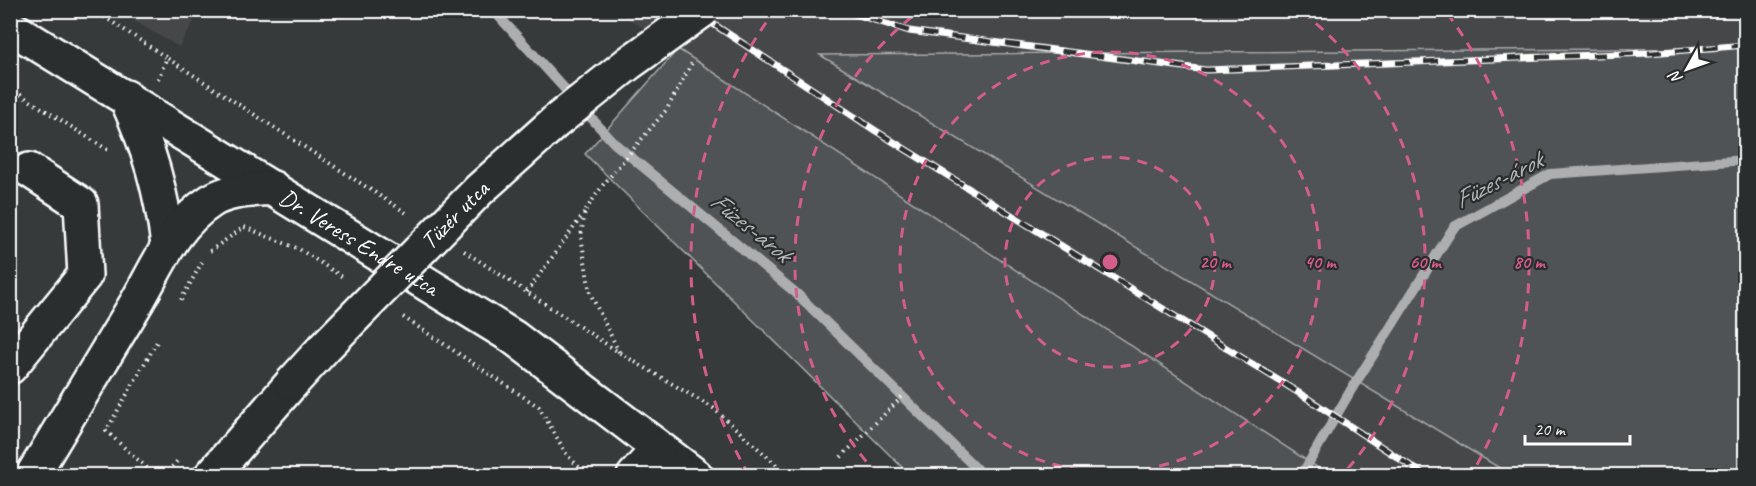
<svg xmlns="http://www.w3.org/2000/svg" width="1756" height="486" viewBox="0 0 1756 486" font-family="Caveat,sans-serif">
	<rect width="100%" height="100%" fill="#373a3b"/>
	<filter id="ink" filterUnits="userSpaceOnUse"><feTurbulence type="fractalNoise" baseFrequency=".0167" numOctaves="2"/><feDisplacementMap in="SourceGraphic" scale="12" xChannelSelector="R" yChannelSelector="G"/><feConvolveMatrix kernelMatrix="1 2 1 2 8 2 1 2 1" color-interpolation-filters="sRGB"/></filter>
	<g filter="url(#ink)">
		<!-- built -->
		<g fill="#444748">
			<path d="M 1745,10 L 1746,48 L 821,55 L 1511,475 L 1329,476 L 678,49 L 615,11 Z"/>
			<path d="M 117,11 L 200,11 L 179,47 Z"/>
		</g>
		<!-- green -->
		<g fill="#505354" stroke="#a8a9aa" stroke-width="1.5">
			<path d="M 1745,48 L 1745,476 L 1511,475 L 820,55 Z"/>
			<path d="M 678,49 L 1329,475 L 910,475 L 585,154 Z"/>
		</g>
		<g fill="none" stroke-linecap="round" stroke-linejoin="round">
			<!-- stream -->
			<g stroke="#adaeaf" stroke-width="10">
				<path d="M 493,10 L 614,143 L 796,293 L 984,476"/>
				<path d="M 1301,476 L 1351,390 L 1454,227 L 1550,174 L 1746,160"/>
			</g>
			<defs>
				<g id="minor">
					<path id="s1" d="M 10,27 L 513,337 L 696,476"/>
					<path d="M 126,97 C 149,149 161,188 168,245"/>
					<path d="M 10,367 L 85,275 L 81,204 L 29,170"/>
					<path d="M 32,476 C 66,419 100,363 134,307 C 157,269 172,226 211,201 C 228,190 253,190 273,188"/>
					<path d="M 211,476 L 292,383"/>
					<path d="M 634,476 L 658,449"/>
				</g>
			</defs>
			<!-- minor casing -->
			<use href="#minor" stroke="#fff" stroke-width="38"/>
			<!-- path -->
			<g stroke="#fff" stroke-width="4" stroke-dasharray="1.5 4.5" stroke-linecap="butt">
				<path d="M 94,10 L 167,58"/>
				<path d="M 158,79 L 167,58 L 408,214"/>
				<path d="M 10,88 L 111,152"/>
				<path d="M 210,251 L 244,227 L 299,249 L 344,278"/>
				<path d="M 464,251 L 620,353 L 713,408 L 789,476"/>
				<path d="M 527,292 L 585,212"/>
				<path d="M 181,300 L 202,262"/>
				<path d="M 403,317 L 539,407 L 567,455 L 588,476"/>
				<path d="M 619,352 L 590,293 L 581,236 L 585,211 L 603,185 L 667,109 L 693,61"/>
				<path d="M 841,457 L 902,397"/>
				<path d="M 156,476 L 106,431 L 158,340"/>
				<path d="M 164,476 L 179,459"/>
			</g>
			<!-- minor -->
			<use href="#minor" stroke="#2a2d2e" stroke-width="33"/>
			<defs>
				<g id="rail">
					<path d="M 692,10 L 876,131 L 1307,398 L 1426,476"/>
					<path d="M 842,10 L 909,31 L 1206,70 L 1650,53 L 1746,45"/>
				</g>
			</defs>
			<!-- rail casing -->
			<use href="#rail" stroke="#fff" stroke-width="7"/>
			<!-- rail -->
			<use href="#rail" stroke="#2a2d2e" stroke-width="4.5" stroke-dasharray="14" stroke-linecap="butt"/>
			<defs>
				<g id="minor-bridge">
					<path id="s2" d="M 292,383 L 324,348 L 479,190 L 555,122 L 629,63 L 703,10"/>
				</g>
			</defs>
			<!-- minor-bridge casing -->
			<use href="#minor-bridge" stroke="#fff" stroke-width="38" stroke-linecap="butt"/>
			<!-- minor-bridge -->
			<use href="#minor-bridge" stroke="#2a2d2e" stroke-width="33"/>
		</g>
	</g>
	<!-- distance rings -->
	<g fill="none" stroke="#d45d8c" stroke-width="3" stroke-dasharray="10 8">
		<circle cx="1110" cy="262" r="105"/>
		<circle cx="1110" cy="262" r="210"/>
		<path d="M878 475A315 315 0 0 1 918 12M1302 12A315 315 0 0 1 1342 475"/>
		<path d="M749 475A419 419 0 0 1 773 13M1447 13A419 419 0 0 1 1471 475"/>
	</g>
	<g text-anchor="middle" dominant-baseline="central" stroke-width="4.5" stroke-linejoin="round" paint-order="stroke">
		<!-- street labels -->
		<g font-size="24" fill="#fff" stroke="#2a2d2e">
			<text stroke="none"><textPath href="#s2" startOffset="234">Tüzér utca</textPath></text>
			<text stroke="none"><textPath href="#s1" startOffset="410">Dr. Veress Endre utca</textPath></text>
		</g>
		<!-- water labels -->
		<g font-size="26" font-style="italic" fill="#b4b5b5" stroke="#2a2d2e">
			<text transform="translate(1498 180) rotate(-27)">Füzes-árok</text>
			<text transform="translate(751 227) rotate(39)">Füzes-árok</text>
		</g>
	</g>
	<circle cx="1110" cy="262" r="9" fill="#d45d8c" stroke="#2a2d2e" stroke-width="3"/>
	<g font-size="18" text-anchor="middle" font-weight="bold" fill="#d45d8c" stroke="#2a2d2e" stroke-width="4.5" stroke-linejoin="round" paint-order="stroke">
		<text x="1215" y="268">20 m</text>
		<text x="1320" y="268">40 m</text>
		<text x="1425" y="268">60 m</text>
		<text x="1529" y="268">80 m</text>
	</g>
	<!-- margin -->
	<rect width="1756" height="486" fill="none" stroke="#2a2d2e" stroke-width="36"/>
	<rect x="18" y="18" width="1720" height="450" fill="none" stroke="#fff" stroke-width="2" filter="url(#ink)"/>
	<!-- north arrow -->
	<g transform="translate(1687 69) rotate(230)" stroke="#2a2d2e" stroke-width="4.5" paint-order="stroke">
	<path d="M0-4.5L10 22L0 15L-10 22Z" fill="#ffffff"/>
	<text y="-9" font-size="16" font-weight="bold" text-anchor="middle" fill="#ffffff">N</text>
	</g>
	<!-- scale -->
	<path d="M1525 435v9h105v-9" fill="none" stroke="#ffffff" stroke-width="3"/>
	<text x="1534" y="435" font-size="18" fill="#ffffff" stroke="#2a2d2e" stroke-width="4.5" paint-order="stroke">20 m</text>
</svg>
